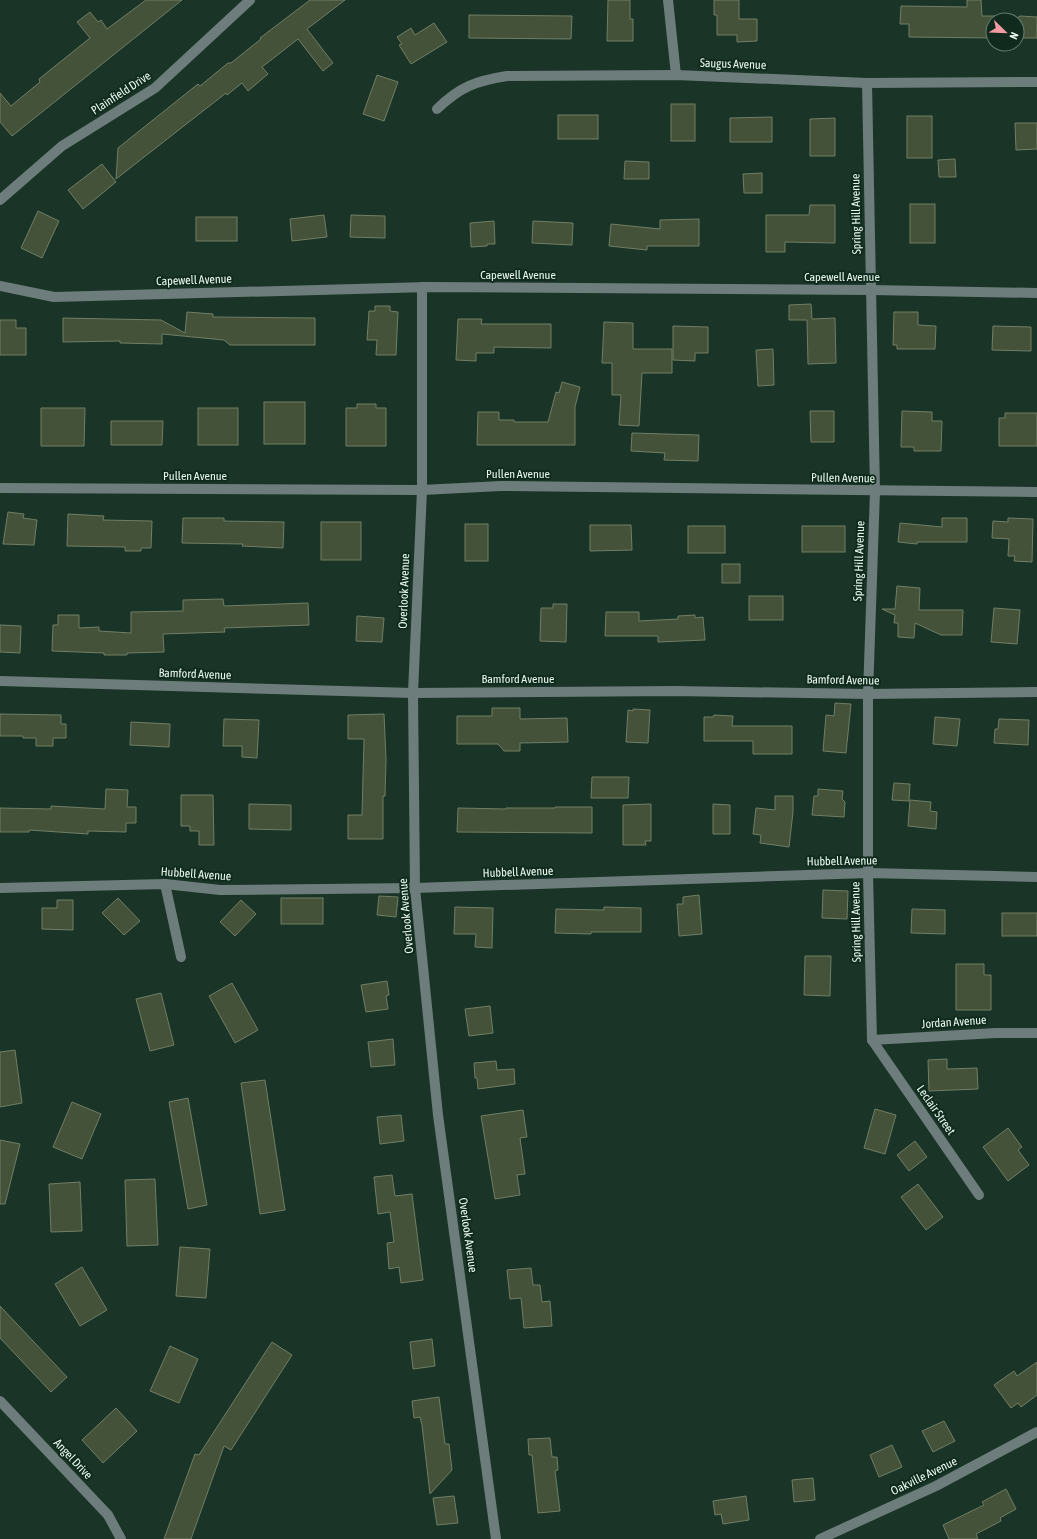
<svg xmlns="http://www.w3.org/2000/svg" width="1037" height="1539" viewBox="0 0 1037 1539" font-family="'Asap Condensed',sans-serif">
	<rect width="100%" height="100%" fill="#1a3527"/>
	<!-- building -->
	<g fill="#44523a" stroke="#707e65">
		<path d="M 146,0 L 182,0 L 12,136 L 0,122 L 0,93 L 11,106 L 40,82 L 39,79 L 90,38 L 77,22 L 90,12 L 98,22 L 101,20 L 107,29 Z"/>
		<path d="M 310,0 L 345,0 L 307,29 L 333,63 L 323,71 L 298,39 L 262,67 L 268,74 L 248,91 L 242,83 L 227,95 L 226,93 L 116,179 L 118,148 L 198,84 L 200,86 L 228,63 L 231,63 L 261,39 L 260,38 Z"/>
		<path d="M 608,0 L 630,0 L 630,19 L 633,19 L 633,41 L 607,41 Z"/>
		<path d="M 714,0 L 739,0 L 739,19 L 757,19 L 757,41 L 737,42 L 737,35 L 717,35 L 717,15 L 714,15 Z"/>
		<path d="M 967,0 L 981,0 L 982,16 L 1001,16 L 1001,20 L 993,20 L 993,38 L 909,37 L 909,24 L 900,24 L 901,6 L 967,7 Z"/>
		<path d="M 469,15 L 572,16 L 571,39 L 469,38 Z"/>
		<path d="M 1020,16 L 1037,17 L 1037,38 L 1017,38 L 1017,20 L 1014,20 Z"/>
		<path d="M 434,23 L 447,42 L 411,64 L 399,45 L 402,44 L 397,37 L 411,28 L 415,35 Z"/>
		<path d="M 377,75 L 398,82 L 384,121 L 363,114 Z"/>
		<rect x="671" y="104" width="24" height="37"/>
		<rect x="558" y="115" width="40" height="24"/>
		<rect x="907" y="116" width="25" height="42"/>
		<path d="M 772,117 L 772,142 L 730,142 L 730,118 Z"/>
		<path d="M 835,118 L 835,156 L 810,156 L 810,119 Z"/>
		<path d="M 1015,123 L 1037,123 L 1037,149 L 1016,150 Z"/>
		<path d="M 955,159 L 956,177 L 939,177 L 938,160 Z"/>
		<path d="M 625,161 L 649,162 L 649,179 L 624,179 Z"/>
		<path d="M 102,164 L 116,182 L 83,209 L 68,190 Z"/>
		<path d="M 762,173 L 762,193 L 744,193 L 743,174 Z"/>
		<rect x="910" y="204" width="25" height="39"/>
		<path d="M 810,205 L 835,205 L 835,243 L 785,242 L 785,252 L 766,252 L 766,215 L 809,215 Z"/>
		<path d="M 38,211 L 59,221 L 42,258 L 21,248 Z"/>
		<path d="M 324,215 L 327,237 L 292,241 L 290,219 Z"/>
		<path d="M 351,215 L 385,216 L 385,238 L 350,237 Z"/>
		<rect x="196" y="217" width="41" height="24"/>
		<path d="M 699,219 L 699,246 L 647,246 L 647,250 L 609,246 L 611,224 L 660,229 L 660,220 Z"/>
		<path d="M 494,221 L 495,244 L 487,244 L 487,246 L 471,247 L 470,223 Z"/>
		<path d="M 533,221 L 573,223 L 572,245 L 532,243 Z"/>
		<path d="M 811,304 L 812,319 L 835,318 L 836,363 L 808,364 L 807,320 L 789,320 L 789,305 Z"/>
		<path d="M 375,306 L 390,306 L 390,311 L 398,312 L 396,355 L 376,355 L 377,340 L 367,340 L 369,311 L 375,311 Z"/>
		<path d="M 187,312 L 213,314 L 213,317 L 315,318 L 315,345 L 230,345 L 224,340 L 162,334 L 162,344 L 120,343 L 120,341 L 63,342 L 63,318 L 161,320 L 185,333 Z"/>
		<path d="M 894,312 L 918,312 L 918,325 L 936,326 L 935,349 L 897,349 L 897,345 L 893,345 Z"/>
		<path d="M 458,319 L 482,319 L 481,324 L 551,324 L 551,348 L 494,347 L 494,353 L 476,353 L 476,361 L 456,360 Z"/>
		<path d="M 0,320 L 16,320 L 16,328 L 26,328 L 26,355 L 0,355 Z"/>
		<path d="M 604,322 L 633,323 L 633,349 L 672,349 L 672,373 L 642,373 L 639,426 L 619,425 L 621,395 L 612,395 L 612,363 L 602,363 Z"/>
		<path d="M 673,326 L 708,327 L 708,353 L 695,353 L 695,361 L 673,360 Z"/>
		<path d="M 993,326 L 1031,327 L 1031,351 L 992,350 Z"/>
		<path d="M 773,349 L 774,385 L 758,386 L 756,350 Z"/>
		<path d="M 562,382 L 580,387 L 575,407 L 575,445 L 477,445 L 478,412 L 499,412 L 499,420 L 514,420 L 514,422 L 548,422 L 556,392 L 559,393 Z"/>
		<rect x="264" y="402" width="41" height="42"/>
		<path d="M 357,404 L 376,404 L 376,408 L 386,408 L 386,446 L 346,446 L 346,408 L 357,408 Z"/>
		<path d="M 41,408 L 85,408 L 84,446 L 41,446 Z"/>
		<rect x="198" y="408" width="40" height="37"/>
		<path d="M 810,411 L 834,411 L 834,442 L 811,442 Z"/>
		<path d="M 902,411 L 932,412 L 932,421 L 942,421 L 941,451 L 914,451 L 914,447 L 901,447 Z"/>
		<path d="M 1005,413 L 1037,413 L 1037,446 L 999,446 L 999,418 L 1005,418 Z"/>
		<path d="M 111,421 L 163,421 L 162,445 L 111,445 Z"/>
		<path d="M 632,433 L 699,435 L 698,461 L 664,460 L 665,453 L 631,451 Z"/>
		<path d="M 8,512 L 24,514 L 23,518 L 37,520 L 34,545 L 3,544 Z"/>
		<path d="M 68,514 L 104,516 L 103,520 L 152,521 L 151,548 L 141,548 L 141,551 L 125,551 L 125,547 L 67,546 Z"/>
		<path d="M 183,518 L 224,518 L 224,521 L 284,522 L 283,548 L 242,546 L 243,544 L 182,543 Z"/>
		<path d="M 942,518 L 967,518 L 967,542 L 917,542 L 917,544 L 898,542 L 900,523 L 942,527 Z"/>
		<path d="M 1008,518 L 1033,519 L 1032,562 L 1014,561 L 1015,556 L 1008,556 L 1009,539 L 992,538 L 993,521 L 1008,522 Z"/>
		<rect x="321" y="522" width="40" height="38"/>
		<rect x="465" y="524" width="23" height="37"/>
		<path d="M 590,525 L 631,525 L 632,550 L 590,551 Z"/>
		<rect x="688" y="526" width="37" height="27"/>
		<rect x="802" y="526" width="43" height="26"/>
		<rect x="722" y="564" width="18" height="19"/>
		<path d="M 897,586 L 920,588 L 919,610 L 963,610 L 962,635 L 941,635 L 915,623 L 914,638 L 898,637 L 898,623 L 894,623 L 895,615 L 882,609 L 895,609 Z"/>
		<rect x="749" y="596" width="34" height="24"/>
		<path d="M 223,599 L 224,606 L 308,603 L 309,625 L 224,628 L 225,632 L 163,634 L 164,652 L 127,653 L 127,655 L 104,655 L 104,653 L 52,651 L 53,625 L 58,625 L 58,615 L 79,615 L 79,628 L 99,627 L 99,631 L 131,633 L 131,612 L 183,611 L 183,600 Z"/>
		<path d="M 553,604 L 567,604 L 566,642 L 540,641 L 541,608 L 553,608 Z"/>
		<path d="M 994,608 L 1020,610 L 1017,644 L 991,642 Z"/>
		<path d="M 606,612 L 639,612 L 639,621 L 678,619 L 678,616 L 695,615 L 695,618 L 703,617 L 705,640 L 658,642 L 658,636 L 605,636 Z"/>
		<path d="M 357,616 L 384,618 L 382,642 L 356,641 Z"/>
		<path d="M 0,625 L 21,626 L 20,653 L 0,652 Z"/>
		<path d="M 835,703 L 851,704 L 846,753 L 823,751 L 826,715 L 834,716 Z"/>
		<path d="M 492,708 L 520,708 L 520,719 L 567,718 L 568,742 L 520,743 L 520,751 L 504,751 L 498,744 L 457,744 L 457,716 L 492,716 Z"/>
		<path d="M 633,709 L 650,710 L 648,743 L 626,742 L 628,710 L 633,711 Z"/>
		<path d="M 0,714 L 61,715 L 61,724 L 66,724 L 66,738 L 53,738 L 53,746 L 36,746 L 36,738 L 23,738 L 23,736 L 0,736 Z"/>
		<path d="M 384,714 L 386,760 L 385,796 L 383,796 L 383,839 L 348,839 L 348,815 L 362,815 L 364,739 L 348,739 L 348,715 Z"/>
		<path d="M 714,715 L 733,716 L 732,726 L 792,726 L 792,754 L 753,754 L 753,741 L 704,741 L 704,717 L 713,717 Z"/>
		<path d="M 935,717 L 960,719 L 957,746 L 933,744 Z"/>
		<path d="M 224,719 L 259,720 L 257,758 L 242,757 L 242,746 L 223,746 Z"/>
		<path d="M 999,719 L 1029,720 L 1028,745 L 994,743 L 995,729 L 998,729 Z"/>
		<path d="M 131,722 L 170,724 L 169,747 L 130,745 Z"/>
		<path d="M 592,777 L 629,777 L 628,798 L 591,798 Z"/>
		<path d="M 894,783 L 910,784 L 909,801 L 892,800 Z"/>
		<path d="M 106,789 L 128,790 L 127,807 L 136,807 L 136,823 L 126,823 L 126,832 L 88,831 L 88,834 L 29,830 L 29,832 L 0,832 L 0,808 L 51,809 L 51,806 L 105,809 Z"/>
		<path d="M 818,789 L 843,791 L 842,799 L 845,802 L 844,817 L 812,815 L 814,796 L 818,796 Z"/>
		<path d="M 181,795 L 213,795 L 214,845 L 199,845 L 199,831 L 190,831 L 190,826 L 181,826 Z"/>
		<path d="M 775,796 L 793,796 L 793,812 L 789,847 L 760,843 L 761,835 L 753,834 L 756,808 L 775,810 Z"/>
		<path d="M 910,800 L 931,802 L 930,811 L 937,812 L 936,829 L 908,826 Z"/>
		<path d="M 249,804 L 291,805 L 291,830 L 249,829 Z"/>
		<path d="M 651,804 L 651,841 L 645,841 L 646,845 L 623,845 L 623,805 Z"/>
		<path d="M 713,804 L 730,805 L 730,834 L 713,834 Z"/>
		<path d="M 555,807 L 592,807 L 592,833 L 457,832 L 458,808 L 506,809 L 506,808 L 555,808 Z"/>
		<path d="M 823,890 L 848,891 L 847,919 L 822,918 Z"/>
		<path d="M 699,895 L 702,934 L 679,936 L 677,904 L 683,904 L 683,897 Z"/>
		<path d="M 379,896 L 398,897 L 396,917 L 377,915 Z"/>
		<path d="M 118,898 L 140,921 L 124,935 L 102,913 Z"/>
		<rect x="281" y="898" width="42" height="26"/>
		<path d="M 57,900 L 73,900 L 73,930 L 42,929 L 42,908 L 57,908 Z"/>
		<path d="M 241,900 L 256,914 L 235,936 L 220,922 Z"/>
		<path d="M 455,907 L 493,908 L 492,948 L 475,947 L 476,934 L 454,934 Z"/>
		<path d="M 604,907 L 641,908 L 641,932 L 591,932 L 591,934 L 555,933 L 556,909 L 604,910 Z"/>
		<path d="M 912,909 L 945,910 L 945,934 L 911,933 Z"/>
		<rect x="1002" y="913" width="35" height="23"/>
		<path d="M 805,956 L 831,956 L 830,996 L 804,995 Z"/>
		<path d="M 956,964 L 984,964 L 984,975 L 991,975 L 991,1010 L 956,1010 Z"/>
		<path d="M 387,981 L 389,995 L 386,996 L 388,1009 L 366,1012 L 361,985 Z"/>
		<path d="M 232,983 L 258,1030 L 235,1043 L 209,996 Z"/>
		<path d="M 161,993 L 174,1045 L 150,1051 L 136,999 Z"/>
		<path d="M 490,1006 L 493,1033 L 469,1036 L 465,1009 Z"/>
		<path d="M 393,1039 L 395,1065 L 371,1067 L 368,1042 Z"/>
		<path d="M 15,1050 L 22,1103 L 0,1107 L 0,1052 Z"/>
		<path d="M 947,1059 L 947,1069 L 977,1068 L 978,1089 L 929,1091 L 928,1060 Z"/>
		<path d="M 496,1061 L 497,1070 L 514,1069 L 515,1084 L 478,1089 L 477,1078 L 475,1078 L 474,1063 Z"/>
		<path d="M 265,1080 L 285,1210 L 260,1214 L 241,1083 Z"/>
		<path d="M 188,1098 L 207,1205 L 188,1209 L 169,1102 Z"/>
		<path d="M 72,1102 L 101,1114 L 82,1159 L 53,1147 Z"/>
		<path d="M 875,1109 L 896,1115 L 885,1154 L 864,1148 Z"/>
		<path d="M 523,1110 L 527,1137 L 520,1138 L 525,1174 L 517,1175 L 520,1195 L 495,1199 L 481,1116 Z"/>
		<path d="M 401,1115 L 404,1141 L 380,1144 L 377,1117 Z"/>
		<path d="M 1008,1128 L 1022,1147 L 1018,1150 L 1029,1165 L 1008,1181 L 983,1147 Z"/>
		<path d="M 0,1140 L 20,1144 L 5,1204 L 0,1204 Z"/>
		<path d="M 915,1141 L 927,1157 L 909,1171 L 897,1155 Z"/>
		<path d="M 392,1175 L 395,1196 L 412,1194 L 423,1280 L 401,1283 L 399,1267 L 389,1269 L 387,1243 L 394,1242 L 390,1212 L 378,1214 L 374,1177 Z"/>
		<path d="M 155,1179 L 158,1245 L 127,1246 L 125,1180 Z"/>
		<path d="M 80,1182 L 82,1231 L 51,1232 L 49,1184 Z"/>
		<path d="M 918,1184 L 943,1217 L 926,1230 L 901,1197 Z"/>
		<path d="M 180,1247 L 210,1249 L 206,1298 L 176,1296 Z"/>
		<path d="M 82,1267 L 107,1310 L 80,1326 L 55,1284 Z"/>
		<path d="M 531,1268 L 533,1285 L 540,1285 L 542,1302 L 550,1301 L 552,1326 L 524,1328 L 521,1298 L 510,1299 L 507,1270 Z"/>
		<path d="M 0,1306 L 67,1377 L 51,1392 L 0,1338 Z"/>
		<path d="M 432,1339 L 435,1366 L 413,1369 L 410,1342 Z"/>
		<path d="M 272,1342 L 292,1355 L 231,1450 L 224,1446 L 191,1539 L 164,1539 L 195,1454 L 199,1455 Z"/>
		<path d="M 170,1346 L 198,1359 L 179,1403 L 150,1391 Z"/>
		<path d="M 1037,1362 L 1037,1395 L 1021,1407 L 1018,1403 L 1011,1408 L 994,1385 L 1014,1371 L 1017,1376 Z"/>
		<path d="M 439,1397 L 445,1444 L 449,1444 L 452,1470 L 430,1494 L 422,1425 L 420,1417 L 414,1418 L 412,1401 Z"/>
		<path d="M 116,1408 L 137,1431 L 103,1463 L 82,1440 Z"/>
		<path d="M 944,1421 L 955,1441 L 933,1452 L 922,1431 Z"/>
		<path d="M 550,1438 L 552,1457 L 557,1457 L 558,1470 L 555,1471 L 560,1511 L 538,1513 L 532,1455 L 529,1455 L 528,1439 Z"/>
		<path d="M 892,1445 L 902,1467 L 879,1477 L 870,1455 Z"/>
		<path d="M 813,1478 L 815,1500 L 794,1502 L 792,1480 Z"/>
		<path d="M 1006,1489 L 1016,1509 L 1000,1518 L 1001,1521 L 976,1534 L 978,1539 L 949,1539 L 943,1525 L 984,1505 L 982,1502 Z"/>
		<path d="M 454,1496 L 458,1523 L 437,1525 L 433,1498 Z"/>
		<path d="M 746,1496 L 749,1520 L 723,1524 L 721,1514 L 715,1515 L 713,1501 Z"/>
	</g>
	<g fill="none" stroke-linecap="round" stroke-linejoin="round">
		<!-- minor -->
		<g stroke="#6d7d7b" stroke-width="10">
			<path d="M 668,0 L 676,75"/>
			<path d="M 867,83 L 875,491 L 868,694 L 868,873 L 872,1040"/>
			<path d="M 437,109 C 460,87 475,81 507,76 L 676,75 L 867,83 L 1037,82"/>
			<path d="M 0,200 L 62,146 L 155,88 L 250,0"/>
			<path d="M 0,286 L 54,297 L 428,287 L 871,290 L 1037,293"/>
			<path d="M 422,287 L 422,490 L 413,693 L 415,888 L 438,1115 L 496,1539"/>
			<path d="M 0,488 L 422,490 L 501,486 L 1037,492"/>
			<path d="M 0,681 L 413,693 L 675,691 L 868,694 L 1037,692"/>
			<path d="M 165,884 L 181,957"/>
			<path d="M 0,888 L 165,884 L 220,890 L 415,888 L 868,873 L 1037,877"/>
			<path d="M 872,1040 L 979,1195"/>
			<path d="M 872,1040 L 996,1033 L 1037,1033"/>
			<path d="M 0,1401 L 108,1515 L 121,1539"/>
			<path d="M 820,1539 L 936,1486 L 1037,1432"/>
		</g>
	</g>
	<g text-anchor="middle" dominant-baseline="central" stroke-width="4" stroke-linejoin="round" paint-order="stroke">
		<!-- street labels -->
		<g font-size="12" fill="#e9f9f0" stroke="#102b1e">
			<text transform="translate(733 64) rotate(2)">Saugus Avenue</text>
			<text transform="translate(121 93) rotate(-33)">Plainfield Drive</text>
			<text transform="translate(856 214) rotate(-91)">Spring Hill Avenue</text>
			<text x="518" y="275">Capewell Avenue</text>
			<text x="842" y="277">Capewell Avenue</text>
			<text transform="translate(194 280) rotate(-2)">Capewell Avenue</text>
			<text x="518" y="474">Pullen Avenue</text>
			<text x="195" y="476">Pullen Avenue</text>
			<text transform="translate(843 478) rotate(1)">Pullen Avenue</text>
			<text transform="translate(859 561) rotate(-88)">Spring Hill Avenue</text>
			<text transform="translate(404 591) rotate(-88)">Overlook Avenue</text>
			<text transform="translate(195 674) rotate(2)">Bamford Avenue</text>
			<text x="518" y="679">Bamford Avenue</text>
			<text transform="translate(843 680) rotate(1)">Bamford Avenue</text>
			<text transform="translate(842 861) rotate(-1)">Hubbell Avenue</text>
			<text transform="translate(518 872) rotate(-2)">Hubbell Avenue</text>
			<text transform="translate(196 874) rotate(4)">Hubbell Avenue</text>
			<text transform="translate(406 916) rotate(-95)">Overlook Avenue</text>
			<text transform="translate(856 922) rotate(-91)">Spring Hill Avenue</text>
			<text transform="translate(954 1022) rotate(-4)">Jordan Avenue</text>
			<text transform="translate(936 1110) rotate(55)">Leclair Street</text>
			<text transform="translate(468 1235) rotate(82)">Overlook Avenue</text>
			<text transform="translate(73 1459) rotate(47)">Angel Drive</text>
			<text transform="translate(924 1476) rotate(-26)">Oakville Avenue</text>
		</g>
	</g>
	<!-- north arrow -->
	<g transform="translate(1005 32) rotate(113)"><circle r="19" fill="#102b1e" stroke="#677d72"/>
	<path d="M0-3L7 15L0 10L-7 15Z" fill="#f49aa1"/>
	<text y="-6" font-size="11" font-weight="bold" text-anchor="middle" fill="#e9f9f0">N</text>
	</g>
</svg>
